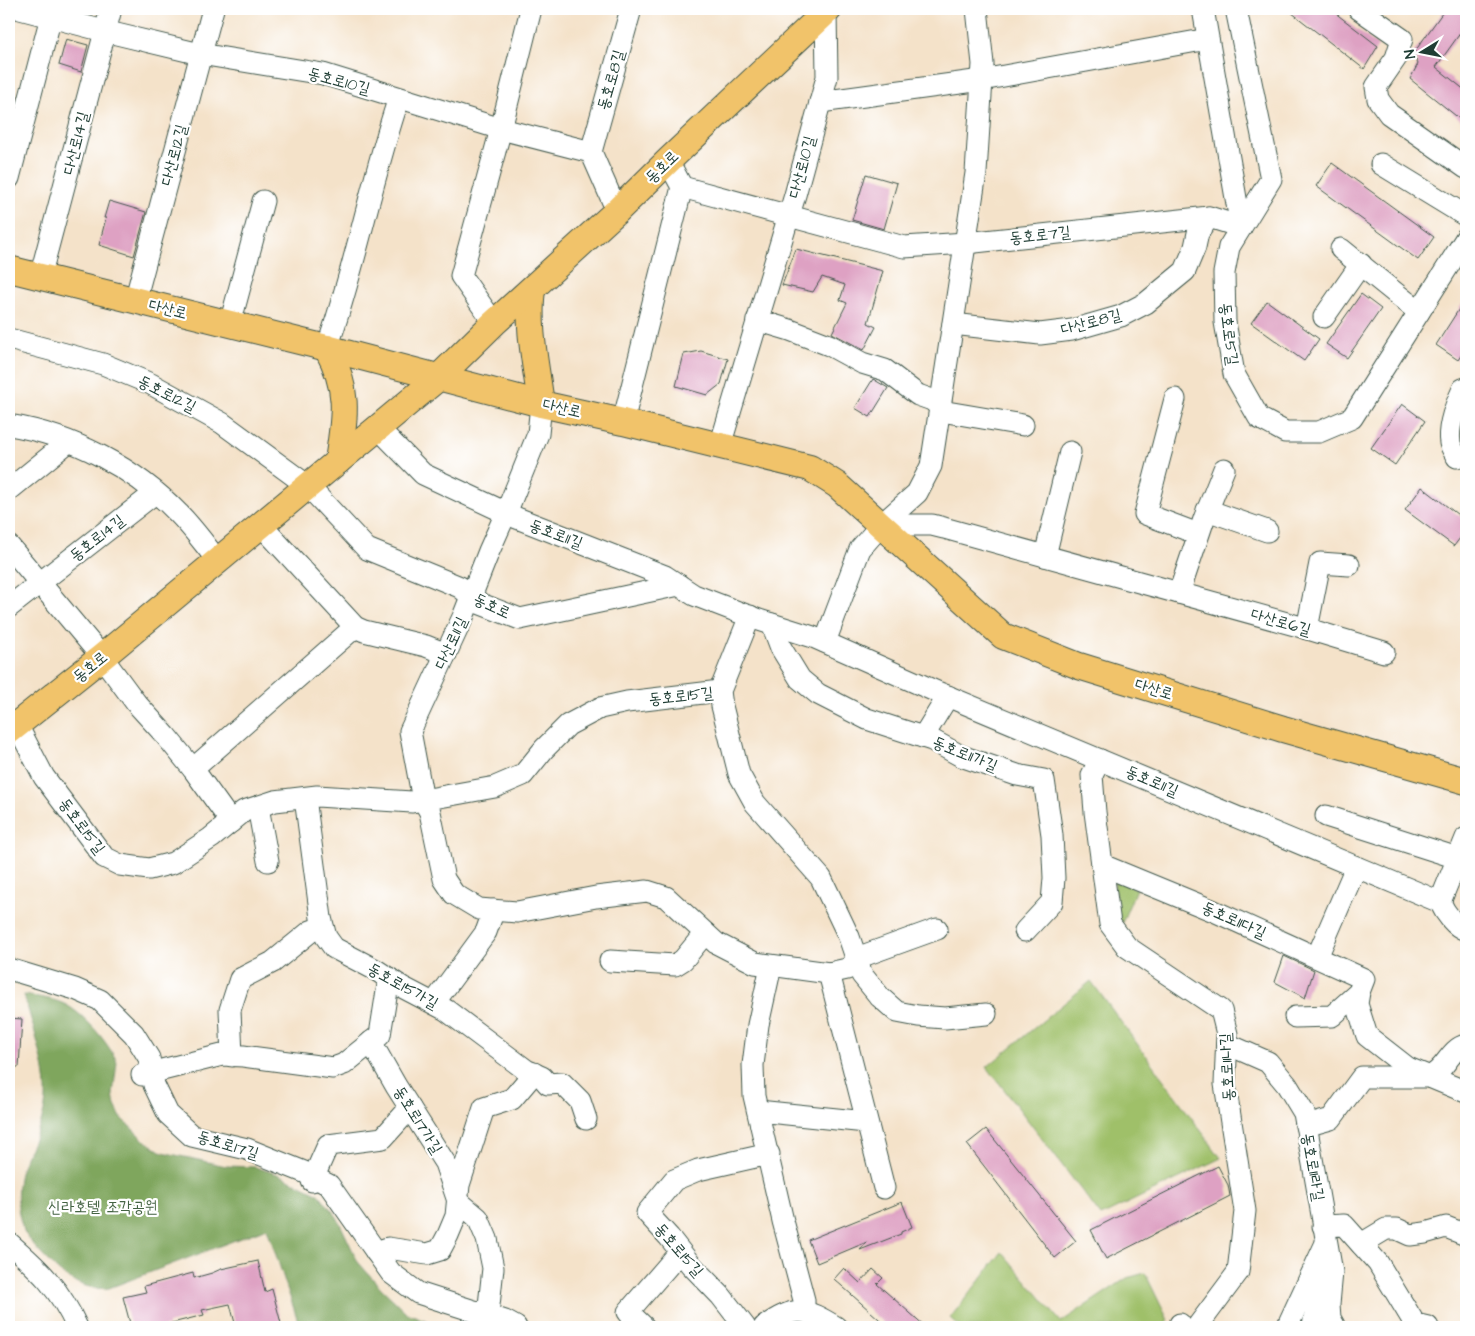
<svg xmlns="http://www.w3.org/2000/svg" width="1475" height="1336" viewBox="0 0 1475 1336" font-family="'Architects Daughter','Poor Story',sans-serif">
	<rect width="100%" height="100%" fill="#fff"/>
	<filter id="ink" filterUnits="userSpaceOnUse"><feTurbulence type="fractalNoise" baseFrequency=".02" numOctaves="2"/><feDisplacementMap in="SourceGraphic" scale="10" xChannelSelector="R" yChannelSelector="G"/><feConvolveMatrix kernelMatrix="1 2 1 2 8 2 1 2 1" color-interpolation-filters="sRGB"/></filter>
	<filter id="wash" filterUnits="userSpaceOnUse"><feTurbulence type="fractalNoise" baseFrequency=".0096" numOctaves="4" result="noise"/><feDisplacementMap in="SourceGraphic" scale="20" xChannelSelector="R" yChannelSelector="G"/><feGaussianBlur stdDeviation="1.12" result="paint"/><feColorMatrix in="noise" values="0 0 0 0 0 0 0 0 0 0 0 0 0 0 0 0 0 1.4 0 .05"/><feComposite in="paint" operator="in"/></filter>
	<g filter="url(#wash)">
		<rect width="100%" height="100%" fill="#f4e2c9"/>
		<!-- green -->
		<g fill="#9fc069" stroke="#5f7e4e">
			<path d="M 1114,879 L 1136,889 L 1122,923 L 1117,917 Z"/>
			<path d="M 1091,981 L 1221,1158 L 1101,1216 L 987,1067 Z"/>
			<path d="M 1002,1252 L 1061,1322 L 1127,1278 L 1145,1273 L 1168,1320 L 1162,1327 L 960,1327 L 950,1318 Z"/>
		</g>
		<!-- forest -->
		<path fill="#7fa65d" stroke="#4f7248" d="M 24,995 C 37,997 50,998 62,1003 C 82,1011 109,1043 117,1062 L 113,1094 L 115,1105 L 121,1118 L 144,1140 L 160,1151 L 171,1154 L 226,1166 L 255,1167 L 280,1175 L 319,1194 L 337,1217 L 358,1262 L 381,1288 L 407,1313 L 444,1327 L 300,1327 L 267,1228 L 109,1288 C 89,1291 66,1280 52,1265 C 42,1255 32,1245 25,1233 C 16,1214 15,1186 22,1166 C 31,1144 44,1123 46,1099 C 48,1068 32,1025 24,995 Z"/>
		<g id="blocks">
			<!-- building -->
			<g fill="#dea1c3">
				<path d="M 1287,9 L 1330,9 L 1378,46 L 1364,69 Z"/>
				<path d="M 1445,9 L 1466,9 L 1466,25 L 1436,67 L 1466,91 L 1466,124 L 1410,79 L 1418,64 L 1413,54 Z"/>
				<path d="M 66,39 L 88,45 L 81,72 L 59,65 Z"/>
				<path d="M 1332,163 L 1434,237 L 1418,260 L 1316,186 Z"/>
				<path d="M 866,174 L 897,183 L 884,229 L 852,220 Z"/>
				<path d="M 109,201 L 146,212 L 134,256 L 99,245 L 106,218 L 104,218 Z"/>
				<path d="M 796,249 L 883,271 L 868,323 L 876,327 L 864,350 L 832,333 L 847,303 L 840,300 L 845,285 L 822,277 L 813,292 L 782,285 Z"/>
				<path d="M 1361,294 L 1381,309 L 1347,358 L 1326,344 Z"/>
				<path d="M 1466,298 L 1466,348 L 1458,360 L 1436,345 Z"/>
				<path d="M 1267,301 L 1319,339 L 1304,361 L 1251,323 Z"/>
				<path d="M 701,351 L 728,359 L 721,384 L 707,395 L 676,386 L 684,354 Z"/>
				<path d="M 873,379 L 888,388 L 870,417 L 855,408 Z"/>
				<path d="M 1402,404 L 1425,421 L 1395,465 L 1371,448 Z"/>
				<path d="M 1422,487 L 1466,521 L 1466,530 L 1454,546 L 1405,510 Z"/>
				<path d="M 1284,956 L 1314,970 L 1305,998 L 1275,982 Z"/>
				<path d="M 9,1018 L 22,1019 L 19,1067 L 9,1067 Z"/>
				<path d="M 986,1129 L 1076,1241 L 1055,1258 L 967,1144 Z"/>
				<path d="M 1218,1166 L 1228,1185 L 1230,1196 L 1106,1259 L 1091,1230 Z"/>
				<path d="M 902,1202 L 912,1227 L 901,1232 L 901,1234 L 860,1250 L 867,1242 L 817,1263 L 808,1240 Z"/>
				<path d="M 258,1261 L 265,1292 L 272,1289 L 282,1327 L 236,1327 L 230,1304 L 202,1310 L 204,1315 L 168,1324 L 168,1327 L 131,1327 L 123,1297 L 146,1292 L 144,1286 L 193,1273 L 194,1278 L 212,1273 L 221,1269 Z"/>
				<path d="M 844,1268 L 860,1283 L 873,1269 L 883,1278 L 877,1284 L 926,1327 L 888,1327 L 834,1279 Z"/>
			</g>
		</g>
	</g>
	<g filter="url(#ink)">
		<use href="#blocks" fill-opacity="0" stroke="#3f564a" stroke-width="1"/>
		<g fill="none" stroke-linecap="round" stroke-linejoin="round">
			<defs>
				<g id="minor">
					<path d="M 20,9 L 104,31 L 200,54 L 323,74 L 501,129 L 591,152 L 617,211"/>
					<path d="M 1203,9 L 1241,227"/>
					<path d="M 1236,9 L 1271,179 L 1229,247 L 1224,273 L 1225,322 L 1234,374 L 1259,418 L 1285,432 L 1319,432 L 1352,418 L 1466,238"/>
					<path d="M 1359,9 L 1402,39 L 1396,58 L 1376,87 L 1378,99 L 1389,114 L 1466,168"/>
					<path d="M 820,102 L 982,80 L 1208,39"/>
					<path d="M 591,152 L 631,9"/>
					<path d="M 668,161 L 682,187 L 904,247 L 966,243 L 1209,217 L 1241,227"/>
					<path d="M 1381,164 L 1466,216"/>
					<path d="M 9,178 L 53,9"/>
					<path d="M 1341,249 L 1419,312"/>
					<path d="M 40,277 L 111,9"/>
					<path d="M 135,301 L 213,9"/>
					<path d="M 1324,317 L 1361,264"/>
					<path d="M 757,320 L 790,330 L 829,345 L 862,363 L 885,370 L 918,395 L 932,400 L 947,412 L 1023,425"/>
					<path d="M 494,323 L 461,276 L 501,129 L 531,9"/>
					<path d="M 230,324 L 263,201"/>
					<path d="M 953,324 L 1040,334 L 1072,330 L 1121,316 L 1146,303 L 1185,271 L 1195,247 L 1198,233 L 1209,217"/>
					<path d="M 9,339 L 103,364 L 151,384 L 222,423 L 308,486 L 367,549 L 460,587 L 481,604 L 520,619 L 679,585"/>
					<path d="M 327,348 C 356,266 371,180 399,98"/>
					<path d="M 1175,399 L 1145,514 L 1198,534"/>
					<path d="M 541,404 L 538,434 L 506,513 L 489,551 L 463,617 L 410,731 L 423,800 L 430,812 L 444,879 L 454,894 L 479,909 L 517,912 L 596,897 L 647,891 L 666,897 L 716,943 L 755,963 L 829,973 L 847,969 L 865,955 L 937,929"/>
					<path d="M 623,422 L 682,187"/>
					<path d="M 9,425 C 72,435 135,468 179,514 C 193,528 205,545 218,561"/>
					<path d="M 378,428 L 423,474 L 517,518 L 665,576 L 694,595 L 759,620 L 813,637 L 935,691 L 1440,902 C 1445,913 1455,927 1466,930"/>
					<path d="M 720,446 L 795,195 L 827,77 L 826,11"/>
					<path d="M 1457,457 C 1455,453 1451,448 1450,443 C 1447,426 1456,404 1463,389 L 1466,388"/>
					<path d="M 9,490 L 68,442"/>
					<path d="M 1207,510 L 1267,531"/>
					<path d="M 261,525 L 355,627 L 364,631 L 426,646 L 446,654"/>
					<path d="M 881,525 L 932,525 L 944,528 L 1298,626 L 1384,652"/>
					<path d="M 9,546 L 102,657 L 136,703 L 166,736 L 193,769 L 231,822"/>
					<path d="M 1045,556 L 1070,452"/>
					<path d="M 1179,593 L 1204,519 L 1224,469"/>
					<path d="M 9,607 L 155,493"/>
					<path d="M 750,616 L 720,691 L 722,706 L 739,774 L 755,803 L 821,878 L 849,937 L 862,975 L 880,997 L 897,1012 L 918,1016 L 945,1018 L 986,1014"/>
					<path d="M 772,624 L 781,648 L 800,679 L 818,694 L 867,719 L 932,740 L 961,756 L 1017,775 L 1044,780 L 1052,835 L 1054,878 L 1052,902 L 1025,931"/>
					<path d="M 1307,629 L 1320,563 L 1349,565"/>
					<path d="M 825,642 L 860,549 L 881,525 L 917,493 L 931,466 L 976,173 L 983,64 L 977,9"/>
					<path d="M 17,725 L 44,777 L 104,857 L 120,865 L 149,869 L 173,863 L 211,838 L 244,811 L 275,801 L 317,796 L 412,802 L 495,787 L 523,775 L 544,749 L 568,725 L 600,708 L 627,702 L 720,691"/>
					<path d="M 923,737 L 948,696"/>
					<path d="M 1100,760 L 1092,775 L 1095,812 L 1110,924 L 1127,947 L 1221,1010 L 1227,1034 L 1225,1084 L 1245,1211 L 1238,1272 L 1197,1327"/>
					<path d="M 193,769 L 355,627"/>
					<path d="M 305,798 L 321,918 L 326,937 L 334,948 L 376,970 L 402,987 L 446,1010 L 526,1070 L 542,1077 L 548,1084 L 562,1083 L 580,1101 L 586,1119"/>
					<path d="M 258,807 L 268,861"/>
					<path d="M 1326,816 L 1448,855 L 1466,863"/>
					<path d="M 1102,865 L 1214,911 L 1364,979 L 1359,992 L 1357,1004 L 1367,1036 L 1408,1068 L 1466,1092"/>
					<path d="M 1440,902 L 1466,838"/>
					<path d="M 1317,957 L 1356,867"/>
					<path d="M 610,961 L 675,965 L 683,960 L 705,933"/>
					<path d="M 771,966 L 758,1025 L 753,1065 L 754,1096 L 783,1221 L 804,1300 L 804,1311"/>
					<path d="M 9,969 L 75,989 L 100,1000 L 134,1034 L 149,1058 L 154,1085 L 168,1114 L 192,1136 L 247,1149 L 304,1172 L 329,1185 L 391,1273 L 418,1293 L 505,1321 L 516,1327"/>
					<path d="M 829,973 L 884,1188"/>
					<path d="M 434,1003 L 486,932 L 494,910"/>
					<path d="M 1295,1017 L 1332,1016 L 1359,992"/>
					<path d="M 371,1042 L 396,1086 L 445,1163 L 458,1201 L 478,1218 L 487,1239 L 493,1268 L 488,1315"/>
					<path d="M 1227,1044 L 1268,1062 L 1287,1085 L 1304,1113 L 1332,1272 L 1329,1304 L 1330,1318 L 1335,1327"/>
					<path d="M 232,1056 L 230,1010 L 240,979 L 273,962 L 311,931 L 323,927"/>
					<path d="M 142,1075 L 222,1055 L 243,1056 L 333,1068 L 344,1064 L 380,1035 L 389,978"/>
					<path d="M 758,1111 L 866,1122"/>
					<path d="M 1306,1126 L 1331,1119 L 1362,1077 L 1429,1077 C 1447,1069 1449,1049 1466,1045"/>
					<path d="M 312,1181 L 328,1145 L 383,1138 L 410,1108"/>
					<path d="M 1323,1226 L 1344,1225 L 1378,1263 L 1415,1324 L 1428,1327"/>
					<path d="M 9,1243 C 40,1270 60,1289 77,1327"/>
					<path d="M 1361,1244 L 1386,1229 L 1397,1229 L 1410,1235 L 1425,1233 L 1446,1227 L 1466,1235"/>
					<path d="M 376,1252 L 388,1248 L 427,1254 L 440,1250 L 448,1235 L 456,1216 L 459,1185 L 484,1108 L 512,1099 L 534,1073"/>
					<path d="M 1180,1324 L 1181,1327"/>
					<path d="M 644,1327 L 628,1312 L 680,1252"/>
					<path d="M 745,1327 L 721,1296 L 691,1265 L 669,1237 L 647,1213 L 674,1180 L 698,1170 L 769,1154"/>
					<path d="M 764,1327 C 795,1305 805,1308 836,1327"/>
					<path d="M 1287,1327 L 1326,1243"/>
					<path d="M 1313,1327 L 1319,1286"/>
				</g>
				<g id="major">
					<path d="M 9,269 L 327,348 L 541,404 L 623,422 L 810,468 L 837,485 L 1003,636 L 1079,666 L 1283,729 L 1466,781"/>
					<path d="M 532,289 C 527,328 536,365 541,404"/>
					<path d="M 327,348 C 350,390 345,416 338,461"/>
					<path d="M 9,731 L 102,657 L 438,378 L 494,323 L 617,211 L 668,161 L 829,9"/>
				</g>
			</defs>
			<!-- minor casing -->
			<use href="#minor" stroke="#3f564a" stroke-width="23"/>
			<!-- major casing -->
			<use href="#major" stroke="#3f564a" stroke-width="28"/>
			<!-- minor -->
			<use href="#minor" stroke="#fff" stroke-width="21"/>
			<!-- major -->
			<use href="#major" stroke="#f1c36a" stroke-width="26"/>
		</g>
	</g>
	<g text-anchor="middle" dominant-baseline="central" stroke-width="4.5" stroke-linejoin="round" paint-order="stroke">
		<!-- street labels -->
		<g font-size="16" fill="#1f3d34" stroke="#fff">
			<text transform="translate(611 80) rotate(-74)">동호로8길</text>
			<text transform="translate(339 81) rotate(15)">동호로10길</text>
			<text transform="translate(76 143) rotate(-76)">다산로14길</text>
			<text transform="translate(174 155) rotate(-75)">다산로12길</text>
			<text transform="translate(662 167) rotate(-44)">동호로</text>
			<text transform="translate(802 167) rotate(-75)">다산로10길</text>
			<text transform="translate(1040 235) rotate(-6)">동호로7길</text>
			<text transform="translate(168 309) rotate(14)">다산로</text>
			<text transform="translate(1091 322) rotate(-15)">다산로8길</text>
			<text transform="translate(1229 334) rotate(83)">동호로5길</text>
			<text transform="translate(167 394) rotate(27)">동호로12길</text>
			<text transform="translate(562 408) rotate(13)">다산로</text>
			<text transform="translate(556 534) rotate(21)">동호로11길</text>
			<text transform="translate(97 538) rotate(-38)">동호로14길</text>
			<text transform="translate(492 606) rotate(25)">동호로</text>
			<text transform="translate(1281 622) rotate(16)">다산로6길</text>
			<text transform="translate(451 643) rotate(-65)">다산로11길</text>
			<text transform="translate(90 667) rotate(-39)">동호로</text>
			<text transform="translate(1154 689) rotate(17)">다산로</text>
			<text transform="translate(681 696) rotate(-6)">동호로15길</text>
			<text transform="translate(965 754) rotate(22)">동호로11가길</text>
			<text transform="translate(1152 781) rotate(23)">동호로11길</text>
			<text transform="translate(82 826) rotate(53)">동호로15길</text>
			<text transform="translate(1234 920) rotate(24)">동호로11다길</text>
			<text transform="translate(403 986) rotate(29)">동호로15가길</text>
			<text transform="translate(1227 1067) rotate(-93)">동호로11나길</text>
			<text transform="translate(418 1120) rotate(58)">동호로17가길</text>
			<text transform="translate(228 1145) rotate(17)">동호로17길</text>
			<text transform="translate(1313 1167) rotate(80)">동호로11라길</text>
			<text transform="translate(679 1250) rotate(49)">동호로15길</text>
		</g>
		<!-- park labels -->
		<g font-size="16" fill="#456444" stroke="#fff">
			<text x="103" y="1207">신라호텔 조각공원</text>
		</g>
	</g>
	<!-- margin -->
	<rect width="1475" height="1336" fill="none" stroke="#fff" stroke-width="30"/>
	<!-- north arrow -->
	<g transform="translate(1422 52) rotate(260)" stroke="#ffffff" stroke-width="4" paint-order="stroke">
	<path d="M0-4L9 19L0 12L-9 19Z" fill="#1f3d34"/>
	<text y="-8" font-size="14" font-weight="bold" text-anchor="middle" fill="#1f3d34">N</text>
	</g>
</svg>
